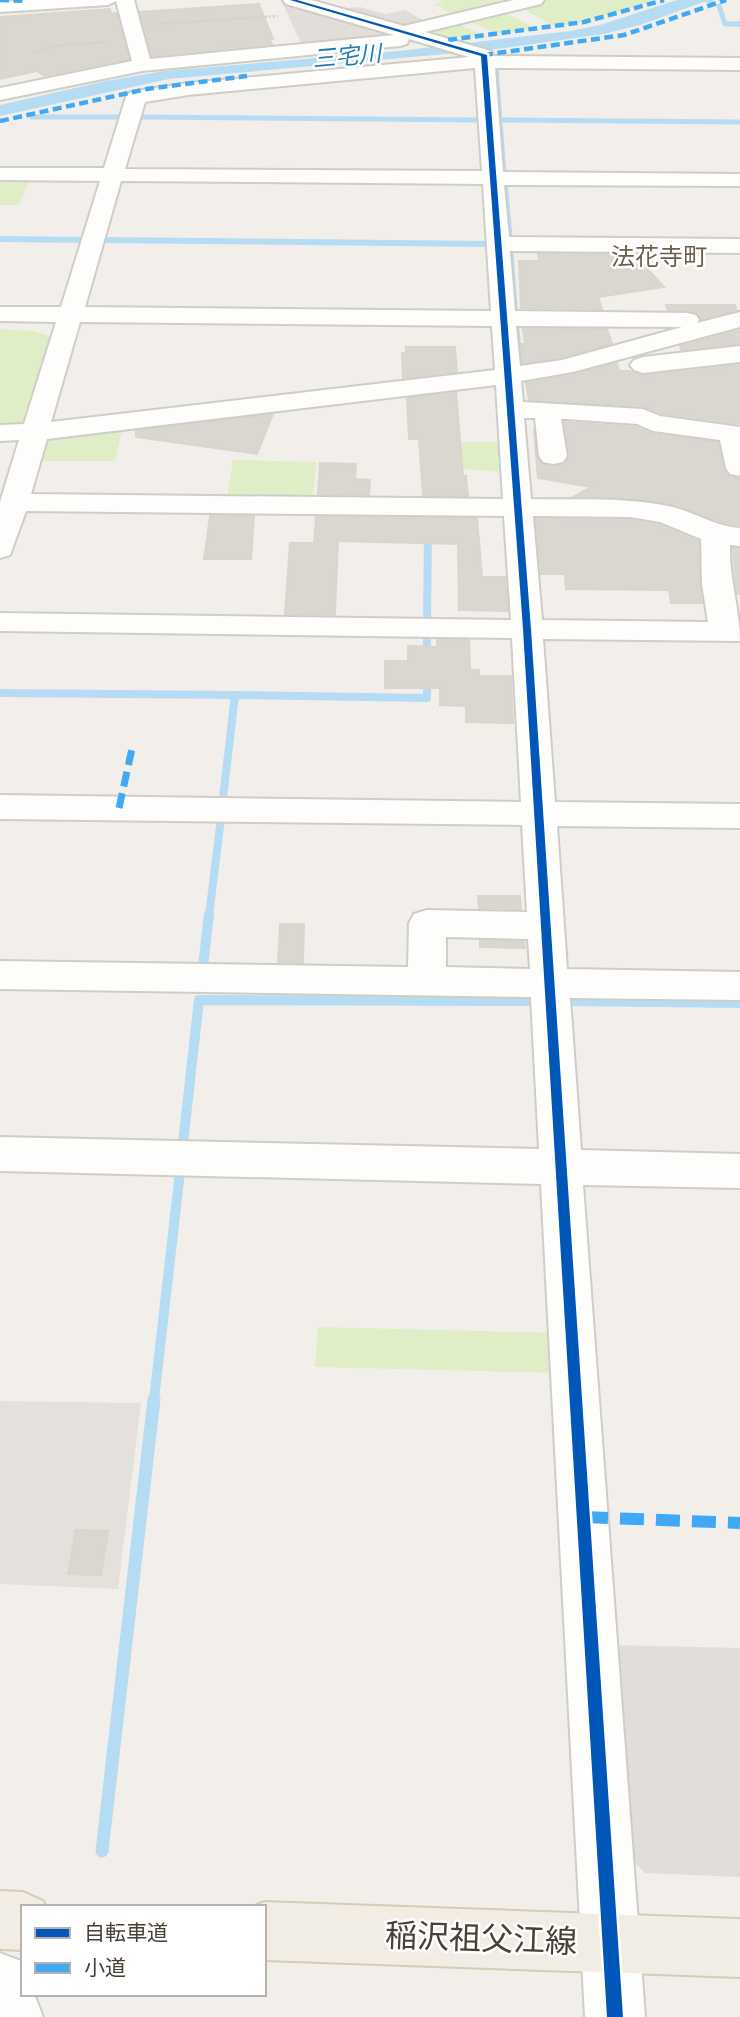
<svg xmlns="http://www.w3.org/2000/svg" width="740" height="2017" viewBox="0 0 740 2017" font-family="'Sofia Sans Condensed','Noto Sans JP',sans-serif">
	<rect width="100%" height="100%" fill="#f2efea"/>
	<!-- industrial -->
	<path fill="#e5e0db" d="M 0,1401 L 141,1403 L 118,1589 L 0,1584 Z"/>
	<!-- green -->
	<g fill="#dfeec7">
		<path d="M 438,0 L 530,0 L 458,17 L 434,4 L 444,2 Z"/>
		<path d="M 541,0 L 656,0 L 598,19 L 555,27 L 518,6 Z"/>
		<path d="M 501,10 L 536,29 L 496,34 L 464,19 Z"/>
		<path d="M 453,21 L 482,35 L 441,40 L 417,32 Z"/>
		<path d="M 0,177 L 31,177 L 19,205 L 0,205 Z"/>
		<path d="M 0,329 L 33,331 L 56,338 L 32,420 L 21,426 L 0,428 Z"/>
		<path d="M 123,425 L 115,461 L 38,461 L 44,439 Z"/>
		<path d="M 448,442 L 502,442 L 505,472 L 449,468 Z"/>
		<path d="M 233,460 L 316,462 L 313,499 L 227,498 Z"/>
		<path d="M 318,1327 L 556,1333 L 558,1373 L 315,1367 Z"/>
	</g>
	<!-- parking -->
	<g fill="#e1ded9">
		<path d="M 281,0 L 402,35 L 302,45 Z"/>
		<path d="M 360,7 L 385,14 L 405,10 L 430,24 L 402,28 L 335,9 Z"/>
		<path d="M 612,1645 L 740,1648 L 740,1877 L 645,1873 L 627,1855 Z"/>
	</g>
	<!-- water -->
	<path fill="#b6dcf4" d="M 677,0 L 709,0 L 640,25 L 604,34 L 490,50 L 169,79 L 0,116 L 0,105 L 106,81 L 164,71 L 399,51 L 570,31 L 600,25 Z"/>
	<g fill="none" stroke-linecap="round" stroke-linejoin="round">
		<!-- stream-far4 -->
		<g stroke="#b6dcf4" stroke-width="5">
			<path d="M 706,0 L 711,2"/>
			<path d="M 719,6 L 725,24 L 740,24"/>
			<path d="M 496,68 L 504,174"/>
			<path d="M 32,117 L 124,117"/>
			<path d="M 138,117 L 479,120"/>
			<path d="M 500,120 L 740,122"/>
			<path d="M 505,182 L 510,236"/>
		</g>
		<!-- stream-far3 -->
		<g stroke="#b6dcf4" stroke-width="6">
			<path d="M 509,234 L 510,240"/>
			<path d="M 0,239 L 86,240"/>
			<path d="M 102,240 L 489,244"/>
			<path d="M 510,248 L 515,313"/>
			<path d="M 516,324 L 520,364"/>
			<path d="M 428,535 L 428,513"/>
		</g>
		<!-- stream-far2 -->
		<g stroke="#b6dcf4" stroke-width="8">
			<path d="M 427,619 L 428,533"/>
			<path d="M 427,635 L 427,658"/>
			<path d="M 0,693 L 235,695"/>
			<path d="M 223,798 L 235,695 L 427,698 L 427,676"/>
			<path d="M 209,916 L 221,818 L 214,818"/>
		</g>
		<!-- stream-far1 -->
		<g stroke="#b6dcf4" stroke-width="10">
			<path d="M 203,966 L 209,914"/>
			<path d="M 568,1001 L 740,1003"/>
			<path d="M 183,1143 L 199,1000 L 534,1001"/>
			<path d="M 154,1400 L 180,1172"/>
		</g>
		<!-- stream -->
		<path stroke="#b6dcf4" stroke-width="13" d="M 102,1851 L 154,1399"/>
	</g>
	<!-- building -->
	<g fill="#dad6d0" stroke="#dad6cf" stroke-width="2">
		<path d="M 259,4 L 273,39 L 269,39 L 272,44 L 152,56 L 140,12 Z"/>
		<path d="M 110,9 L 111,14 L 117,13 L 129,59 L 44,76 L 37,71 L 0,79 L 0,17 Z"/>
		<path d="M 538,254 L 639,255 L 642,263 L 664,287 L 598,297 L 602,309 L 521,308 L 519,261 L 539,261 Z"/>
		<path d="M 666,305 L 735,305 L 736,310 L 701,319 L 697,312 L 668,310 Z"/>
		<path d="M 523,329 L 607,329 L 612,344 L 561,357 L 523,363 L 521,344 L 525,344 Z"/>
		<path d="M 740,330 L 740,343 L 681,350 L 680,346 Z"/>
		<path d="M 406,347 L 455,347 L 457,372 L 403,378 L 402,353 L 406,353 Z"/>
		<path d="M 617,363 L 619,371 L 629,371 L 643,376 L 740,365 L 740,424 L 661,413 L 643,406 L 529,400 L 526,383 L 574,375 Z"/>
		<path d="M 456,392 L 463,476 L 466,476 L 468,496 L 423,496 L 419,439 L 409,439 L 407,398 Z"/>
		<path d="M 273,414 L 257,454 L 136,437 L 136,431 Z"/>
		<path d="M 564,422 L 636,427 L 653,434 L 718,442 L 724,469 L 729,477 L 740,478 L 740,525 L 722,522 L 668,503 L 634,499 L 573,497 L 591,487 L 538,478 L 534,429 L 536,456 L 541,463 L 552,467 L 564,465 L 570,456 Z"/>
		<path d="M 320,463 L 356,464 L 355,479 L 370,480 L 369,495 L 318,494 Z"/>
		<path d="M 210,516 L 254,516 L 251,559 L 204,559 Z"/>
		<path d="M 316,517 L 477,518 L 482,577 L 505,577 L 508,611 L 459,610 L 458,544 L 338,541 L 335,615 L 285,614 L 290,543 L 314,543 Z"/>
		<path d="M 536,519 L 630,520 L 659,525 L 698,541 L 702,603 L 671,603 L 669,590 L 566,589 L 565,574 L 541,574 Z"/>
		<path d="M 733,548 L 740,549 L 740,594 L 737,594 Z"/>
		<path d="M 437,640 L 469,640 L 470,670 L 479,670 L 479,676 L 511,676 L 513,723 L 466,722 L 466,706 L 440,705 L 440,688 L 385,688 L 385,661 L 408,661 L 408,646 L 437,647 Z"/>
		<path d="M 478,896 L 520,896 L 521,909 L 479,908 Z"/>
		<path d="M 280,924 L 304,924 L 303,963 L 278,962 Z"/>
		<path d="M 480,940 L 524,942 L 525,948 L 480,947 Z"/>
		<path d="M 76,1530 L 108,1531 L 101,1575 L 68,1574 Z"/>
	</g>
	<g fill="none" stroke-linecap="round" stroke-linejoin="round">
		<defs>
			<g id="minor">
				<path d="M 26,0 L 134,0 L 150,59 L 394,35 L 286,4 L 283,0 L 311,0 L 404,26 L 513,0 L 544,0 L 541,4 L 425,32 L 491,51 L 494,56 L 740,58 L 740,70 L 495,68 L 503,172 L 740,174 L 740,186 L 504,185 L 509,237 L 740,239 L 740,253 L 510,251 L 515,311 L 687,313 L 696,315 L 699,320 L 697,323 L 740,312 L 740,327 L 573,372 L 521,381 L 523,402 L 643,409 L 660,416 L 740,427 L 740,476 L 730,474 L 726,468 L 720,440 L 653,431 L 637,424 L 566,419 L 561,419 L 567,456 L 563,462 L 553,464 L 543,462 L 539,456 L 535,418 L 524,418 L 531,499 C 576,500 623,497 668,506 C 693,511 713,526 740,528 L 740,546 L 730,545 C 729,579 740,610 740,641 L 543,639 L 555,802 L 740,804 L 740,828 L 557,826 L 567,969 L 740,972 L 740,1000 L 570,998 L 581,1150 L 740,1154 L 740,1188 L 583,1185 L 645,2017 L 585,2017 L 541,1184 L 0,1171 L 0,1137 L 539,1149 L 531,997 L 0,989 L 0,961 L 408,967 L 409,923 L 414,914 L 427,910 L 527,912 L 522,825 L 0,819 L 0,795 L 521,802 L 512,638 L 0,631 L 0,613 L 511,620 L 504,516 L 26,511 L 10,555 L 0,558 L 0,502 L 19,440 L 0,441 L 0,425 L 24,424 L 56,322 L 0,321 L 0,307 L 61,307 L 100,181 L 0,180 L 0,168 L 104,168 L 126,97 L 129,93 L 136,91 L 188,83 L 469,57 L 409,39 L 407,44 L 400,46 L 142,71 L 0,100 L 0,88 L 132,61 L 116,1 L 108,5 L 0,12 L 0,2 ZM 475,68 L 482,171 L 125,169 L 145,102 L 188,95 ZM 121,181 L 483,184 L 491,311 L 85,307 ZM 80,322 L 492,326 L 495,370 L 51,422 ZM 516,326 L 682,327 L 562,360 L 520,366 ZM 496,385 L 503,499 L 31,494 L 47,439 ZM 533,516 L 630,517 L 660,522 L 701,539 L 702,584 L 708,622 L 542,620 ZM 446,937 L 528,939 L 530,969 L 446,967 Z"/>
				<path d="M 740,346 L 740,362 L 643,373 L 634,370 L 630,365 L 634,360 L 643,357 Z"/>
				<path d="M 0,1953 L 21,1961 L 23,1994 L 34,1994 L 43,2017 L 0,2017 Z"/>
			</g>
			<g id="major">
				<path d="M 0,1891 L 23,1892 L 43,1901 L 46,1907 L 23,1907 L 23,1950 L 0,1949 Z"/>
				<path d="M 264,1902 L 740,1919 L 740,1977 L 264,1960 L 264,1907 L 253,1907 Z"/>
			</g>
		</defs>
		<!-- minor casing -->
		<use href="#minor" stroke="#d0cdc7" stroke-width="4"/>
		<!-- major casing -->
		<use href="#major" stroke="#d6cbb5" stroke-width="4"/>
		<!-- path -->
		<g stroke="#d2cfc9" stroke-width="2.5" stroke-dasharray="2 2" stroke-linecap="butt">
			<path d="M 157,24 L 278,16"/>
			<path d="M 35,52 L 63,45 L 110,42"/>
		</g>
		<!-- minor -->
		<use href="#minor" fill="#fdfdfc" fill-rule="evenodd"/>
		<!-- major -->
		<use href="#major" fill="#f1ede4" fill-rule="evenodd"/>
		<!-- quiet-far2 -->
		<g stroke="#3fa9f5" stroke-width="4.5" stroke-dasharray="9 4.5" stroke-linecap="butt">
			<path d="M 0,0 L 27,1"/>
			<path d="M 448,40 L 584,22 L 664,0"/>
			<path d="M 484,55 L 624,35 L 726,0"/>
			<path d="M 0,121 L 147,89 L 247,76"/>
		</g>
		<!-- quiet-far1 -->
		<path stroke="#3fa9f5" stroke-width="7" stroke-dasharray="15 7" stroke-linecap="butt" d="M 119,808 L 133,744"/>
		<!-- quiet -->
		<path stroke="#3fa9f5" stroke-width="12" stroke-dasharray="24 12" stroke-linecap="butt" d="M 584,1517 L 740,1523"/>
		<defs>
			<path id="cycleway" d="M 290,0 L 297,0 L 487,55 L 531,629 L 623,2017 L 607,2017 L 523,629 L 481,56 Z"/>
		</defs>
		<!-- cycleway casing -->
		<use href="#cycleway" stroke="#fff" stroke-width="5"/>
		<!-- cycleway -->
		<use href="#cycleway" fill="#0057b8" fill-rule="evenodd"/>
	</g>
	<g text-anchor="middle" dominant-baseline="central" stroke-width="5" stroke-linejoin="round" paint-order="stroke">
		<!-- far-water labels -->
		<g font-size="23" font-style="italic" fill="#217ab7" stroke="#fff">
			<text transform="translate(347 57) rotate(-5)">三宅川</text>
		</g>
		<!-- far-quarter labels -->
		<g font-size="24" fill="#6c5e4b" stroke="#fff">
			<text x="659" y="257">法花寺町</text>
		</g>
		<!-- near-street labels -->
		<g font-size="32" fill="#484034" stroke="#fff">
			<text transform="translate(481 1940) rotate(2)">稲沢祖父江線</text>
		</g>
	</g>
	<!-- legend -->
	<rect x="21" y="1905" width="245" height="91" fill="#ffffff" stroke="#b6b3ae" stroke-width="2"/>
	<rect x="35" y="1928" width="35" height="10" fill="#0057b8" stroke="#b6b3ae" stroke-width="2"/>
	<text x="84" y="1940" font-size="21" fill="#484034">自転車道</text>
	<rect x="35" y="1963" width="35" height="10" fill="#3fa9f5" stroke="#b6b3ae" stroke-width="2"/>
	<text x="84" y="1975" font-size="21" fill="#484034">小道</text>
</svg>
